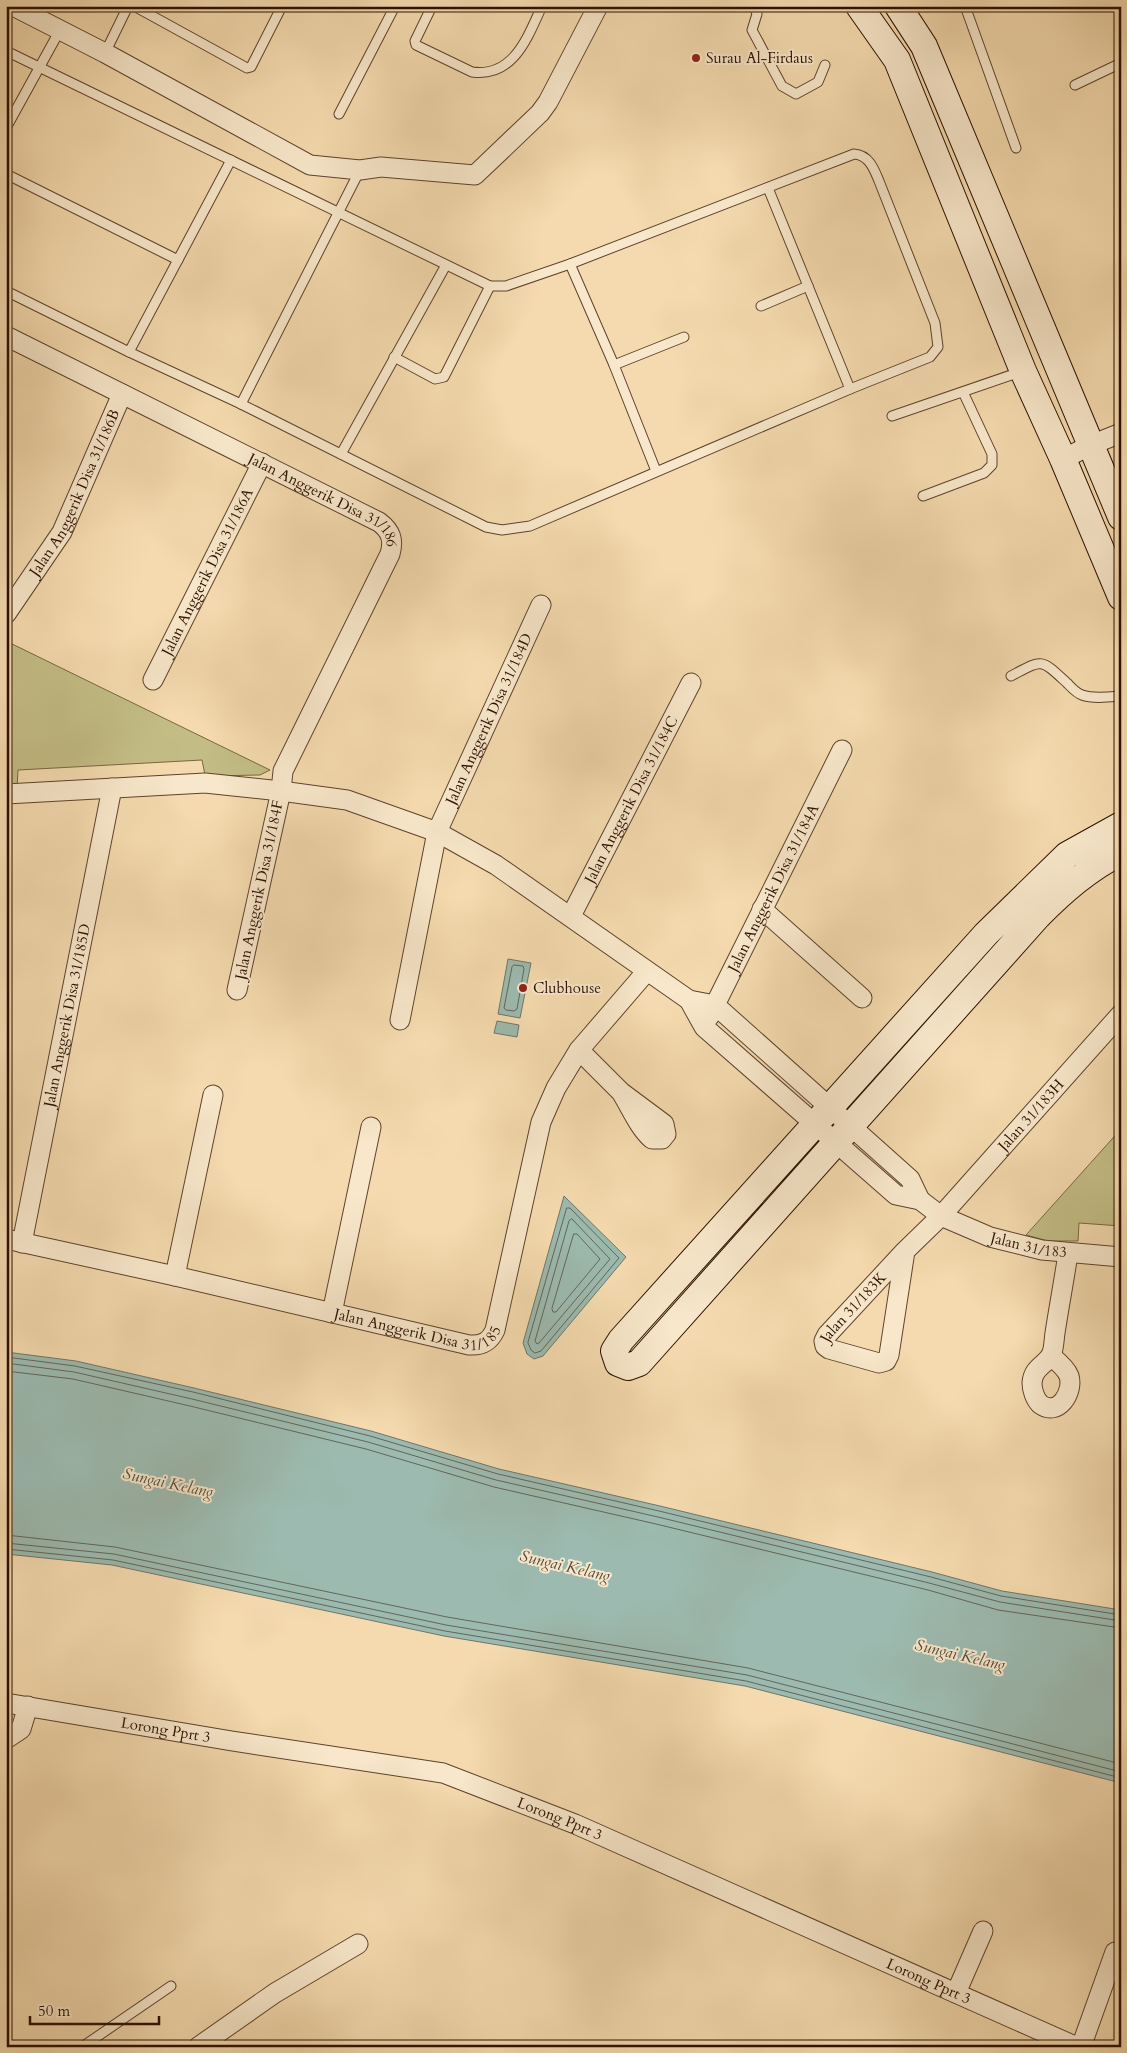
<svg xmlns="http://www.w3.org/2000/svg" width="1127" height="2053" viewBox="0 0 1127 2053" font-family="Cardo,serif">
	<rect width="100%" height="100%" fill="#f4daae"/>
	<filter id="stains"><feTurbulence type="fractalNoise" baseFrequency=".004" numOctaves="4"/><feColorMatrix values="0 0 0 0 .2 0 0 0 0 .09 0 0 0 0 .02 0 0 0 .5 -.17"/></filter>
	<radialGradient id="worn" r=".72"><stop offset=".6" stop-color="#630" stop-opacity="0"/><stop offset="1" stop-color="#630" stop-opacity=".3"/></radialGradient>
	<!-- green -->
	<g fill="#c3bd85" stroke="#786642">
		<path d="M 6,641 L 270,770 L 260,775 L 210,776 L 205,775 L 202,760 L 18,770 L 17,788 L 6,788 Z"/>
		<path d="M 1121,1129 L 1121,1226 L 1079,1223 L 1078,1241 L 1048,1241 L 1026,1235 Z"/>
	</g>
	<!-- water -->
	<g fill="#9cbaaf" stroke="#6f7669">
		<path d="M 508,959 L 531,963 L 520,1018 L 498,1014 Z"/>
		<path d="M 497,1021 L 519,1025 L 517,1037 L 494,1033 Z"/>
		<path d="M 564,1196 L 626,1257 L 543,1356 L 534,1359 L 527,1354 L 523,1343 Z"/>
		<path d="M 6,1352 L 76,1361 L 194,1388 L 371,1431 L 499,1469 L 660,1506 L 932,1572 L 1002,1591 L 1121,1610 L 1121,1783 L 745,1686 L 444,1636 L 112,1565 L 6,1554 Z"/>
	</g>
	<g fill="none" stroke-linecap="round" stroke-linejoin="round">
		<!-- shore -->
		<g stroke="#646558" stroke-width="1">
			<path d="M 514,965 L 523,966 L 524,969 L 517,1009 L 514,1011 L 506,1010 L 504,1008 L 512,967 Z"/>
			<path d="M 567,1208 L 570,1208 L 619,1258 L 541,1351 L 535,1353 L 531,1350 L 528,1343 Z"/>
			<path d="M 572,1219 L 610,1259 L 539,1343 L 537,1344 L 535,1341 L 569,1221 Z"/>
			<path d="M 574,1234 L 577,1234 L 600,1259 L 556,1312 L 553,1312 L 552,1309 Z"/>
			<path d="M 6,1357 L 75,1366 L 193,1392 L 370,1436 L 498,1474 L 659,1511 L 931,1577 L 1001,1596 L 1121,1615"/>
			<path d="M 6,1363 L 74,1372 L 192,1399 L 368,1442 L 496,1480 L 658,1517 L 929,1583 L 1000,1602 L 1121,1621"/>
			<path d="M 6,1371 L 73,1379 L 190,1406 L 366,1449 L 494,1487 L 656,1524 L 928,1590 L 998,1610 L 1121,1628"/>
			<path d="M 6,1535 L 115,1547 L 447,1617 L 748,1668 L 1121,1764"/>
			<path d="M 6,1543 L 114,1554 L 446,1625 L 747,1675 L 1121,1772"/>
			<path d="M 6,1549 L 113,1560 L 445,1631 L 746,1681 L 1121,1778"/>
		</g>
		<defs>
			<g id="lane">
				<path d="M 134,6 L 247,68 L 251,67 L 282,6"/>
				<path d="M 432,6 L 415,41 L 416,45 L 472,72 C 514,78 528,36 542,6"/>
				<path d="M 754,6 L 757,14 L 752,30 L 782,86 L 796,94 L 818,82 L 825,65"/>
				<path d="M 965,6 L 1016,148"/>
				<path d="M 6,51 L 490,286 L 506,286 L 570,264 L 854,154 C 869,155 874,169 879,181 L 935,323 L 938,347 L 930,357 L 850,389 L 530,526 L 502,530 L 486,527 L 241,404 L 129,352 L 6,291"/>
				<path d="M 105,53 L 128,6"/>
				<path d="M 1075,85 L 1121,63"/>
				<path d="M 339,114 L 395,6"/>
				<path d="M 6,128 L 60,30"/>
				<path d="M 6,174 L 178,260"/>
				<path d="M 768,188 L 850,389"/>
				<path d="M 570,264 L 614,365 L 656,471"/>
				<path d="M 761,306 L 808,286"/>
				<path d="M 129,352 L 231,160"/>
				<path d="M 394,357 L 435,379 L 444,377 L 490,286"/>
				<path d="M 614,365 L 684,337"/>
				<path d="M 241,404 L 360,170"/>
				<path d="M 892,416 L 1020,372"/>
				<path d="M 341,454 L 446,265"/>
				<path d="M 923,496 L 984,473 L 992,465 L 992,454 L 963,392"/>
				<path d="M 1011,676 C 1043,659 1040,658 1067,683 C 1071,687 1076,693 1082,695 C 1093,699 1109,697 1121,696"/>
				<path d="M 82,2047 L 171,1986"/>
			</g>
			<g id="street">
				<path d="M 13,6 L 105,53 L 310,165 L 360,170 L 381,167 L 475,175 L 540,113 L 548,102 L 598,6"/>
				<path id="s1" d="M 6,336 L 379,522 C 391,531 394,540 390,554 L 283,771 L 281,791 L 237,990"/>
				<path d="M 1063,459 L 1091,445 L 1121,433"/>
				<path id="s2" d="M 6,614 L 62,532 L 122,394"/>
				<path id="s3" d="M 153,680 L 262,463"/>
				<path d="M 6,794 L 205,783 L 281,791 L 347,800 L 437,832 L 496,865 L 689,1000 L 715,1005 L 910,1179 L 920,1200"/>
				<path d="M 762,909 L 862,998"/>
				<path id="s4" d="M 571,916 L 691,683"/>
				<path id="s5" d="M 689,1000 L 704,1027 L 896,1195 L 920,1200 L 941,1216 L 990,1237 L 1042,1250 L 1121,1257"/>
				<path id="s6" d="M 709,1017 L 842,750"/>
				<path id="s7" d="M 400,1020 L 437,832 L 541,605"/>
				<path d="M 579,1050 L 621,1092 L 664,1124 L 666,1134 L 662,1139 L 652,1139 C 639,1128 631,1108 621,1092"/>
				<path id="s8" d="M 6,1239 L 175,1276 L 469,1345 C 483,1346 490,1341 495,1330 L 541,1122 L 556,1088 L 579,1050 L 647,971"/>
				<path id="s9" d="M 22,1243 L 112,788"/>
				<path id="s10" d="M 905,1251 L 889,1355 L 886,1361 L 879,1363 L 829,1349 L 825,1346 L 824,1341 L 827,1335 L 905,1251 L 941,1216 L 1121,1014"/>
				<path d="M 175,1276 L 213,1095"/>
				<path d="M 332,1313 L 371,1127"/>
				<path d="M 1051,1356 C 1057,1361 1066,1368 1069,1376 C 1074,1392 1058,1418 1040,1404 C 1035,1399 1032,1390 1032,1383 C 1033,1367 1046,1365 1051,1355 C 1054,1350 1054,1339 1055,1333 C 1059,1307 1064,1280 1068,1254"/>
				<path id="s11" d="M 6,1703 L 232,1741 L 443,1773 L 575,1824 L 1077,2047"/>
				<path d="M 6,1739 L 21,1729 L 28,1706"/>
				<path d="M 956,1993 L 983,1931"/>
				<path d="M 198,2047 L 275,1993 L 358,1944"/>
				<path d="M 1081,2047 L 1115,1952"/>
			</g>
			<g id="secondary">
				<path d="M 859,6 L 897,60 L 1023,371 L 1063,459 L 1121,597"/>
				<path d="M 898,6 L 924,46 L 1121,517"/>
				<path d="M 1121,825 L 1067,855 L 986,934 L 621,1340 L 614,1351 L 618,1363 L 628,1367 L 639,1363 L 1038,916 C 1063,891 1089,868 1121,852"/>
			</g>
		</defs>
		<!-- lane casing -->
		<use href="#lane" stroke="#5e422c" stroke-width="11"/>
		<!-- street casing -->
		<use href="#street" stroke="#5e422c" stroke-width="21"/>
		<!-- secondary casing -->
		<use href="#secondary" stroke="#2c1000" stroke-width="28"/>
		<!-- lane -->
		<use href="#lane" stroke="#f8e7ca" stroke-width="9"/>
		<!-- street -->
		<use href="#street" stroke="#f8e7ca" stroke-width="19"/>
		<!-- secondary -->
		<use href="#secondary" stroke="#f8e7ca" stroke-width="26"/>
	</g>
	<!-- markers -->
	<g fill="#8f2418" stroke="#f8e7ca" stroke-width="2">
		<circle cx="696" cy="58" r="5"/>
		<circle cx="523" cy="988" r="5"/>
	</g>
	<g text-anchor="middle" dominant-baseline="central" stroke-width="4" stroke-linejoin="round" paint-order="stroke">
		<!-- poi labels -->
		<g font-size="15" fill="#2c1000" stroke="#f8e7ca" text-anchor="start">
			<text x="706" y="58">Surau Al-Firdaus</text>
			<text x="533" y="988">Clubhouse</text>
		</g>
		<!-- street labels -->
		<g font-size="15" fill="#2c1000" stroke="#f8e7ca">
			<text stroke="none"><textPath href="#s2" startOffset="140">Jalan Anggerik Disa 31/186B</textPath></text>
			<text stroke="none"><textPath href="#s1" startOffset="359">Jalan Anggerik Disa 31/186</textPath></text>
			<text stroke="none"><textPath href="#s3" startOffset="121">Jalan Anggerik Disa 31/186A</textPath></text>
			<text stroke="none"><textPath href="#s7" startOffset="316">Jalan Anggerik Disa 31/184D</textPath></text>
			<text stroke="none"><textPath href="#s4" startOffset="131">Jalan Anggerik Disa 31/184C</textPath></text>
			<text stroke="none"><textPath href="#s6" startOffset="144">Jalan Anggerik Disa 31/184A</textPath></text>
			<text transform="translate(259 890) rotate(-78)">Jalan Anggerik Disa 31/184F</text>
			<text stroke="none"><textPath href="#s9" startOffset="232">Jalan Anggerik Disa 31/185D</textPath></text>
			<text stroke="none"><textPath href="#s10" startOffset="488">Jalan 31/183H</textPath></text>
			<text stroke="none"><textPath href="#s5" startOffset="430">Jalan 31/183</textPath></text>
			<text stroke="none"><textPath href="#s10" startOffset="226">Jalan 31/183K</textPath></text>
			<text stroke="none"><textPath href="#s8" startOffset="424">Jalan Anggerik Disa 31/185</textPath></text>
			<text stroke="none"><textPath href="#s11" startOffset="162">Lorong Pprt 3</textPath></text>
			<text stroke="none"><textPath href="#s11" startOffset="568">Lorong Pprt 3</textPath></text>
			<text stroke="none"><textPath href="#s11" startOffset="971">Lorong Pprt 3</textPath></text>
		</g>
		<!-- water labels -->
		<g font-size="16" font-style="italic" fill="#534c3d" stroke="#f8e7ca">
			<text transform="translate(168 1483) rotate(12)">Sungai Kelang</text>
			<text transform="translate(565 1566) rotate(13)">Sungai Kelang</text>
			<text transform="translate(960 1655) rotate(13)">Sungai Kelang</text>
		</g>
	</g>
	<!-- margin -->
	<rect width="1127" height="2053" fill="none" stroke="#f4daae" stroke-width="25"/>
	<rect x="8" y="8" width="1112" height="2038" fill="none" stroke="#2c1000" stroke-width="2.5"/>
	<rect x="12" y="12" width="1102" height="2028" fill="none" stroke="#2c1000"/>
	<!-- scale -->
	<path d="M30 2016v8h129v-8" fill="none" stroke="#2c1000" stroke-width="2.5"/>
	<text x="38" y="2016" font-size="15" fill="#2c1000" stroke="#f8e7ca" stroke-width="4" paint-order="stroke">50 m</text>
	<rect width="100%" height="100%" filter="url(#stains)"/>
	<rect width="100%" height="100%" fill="url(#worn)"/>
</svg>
